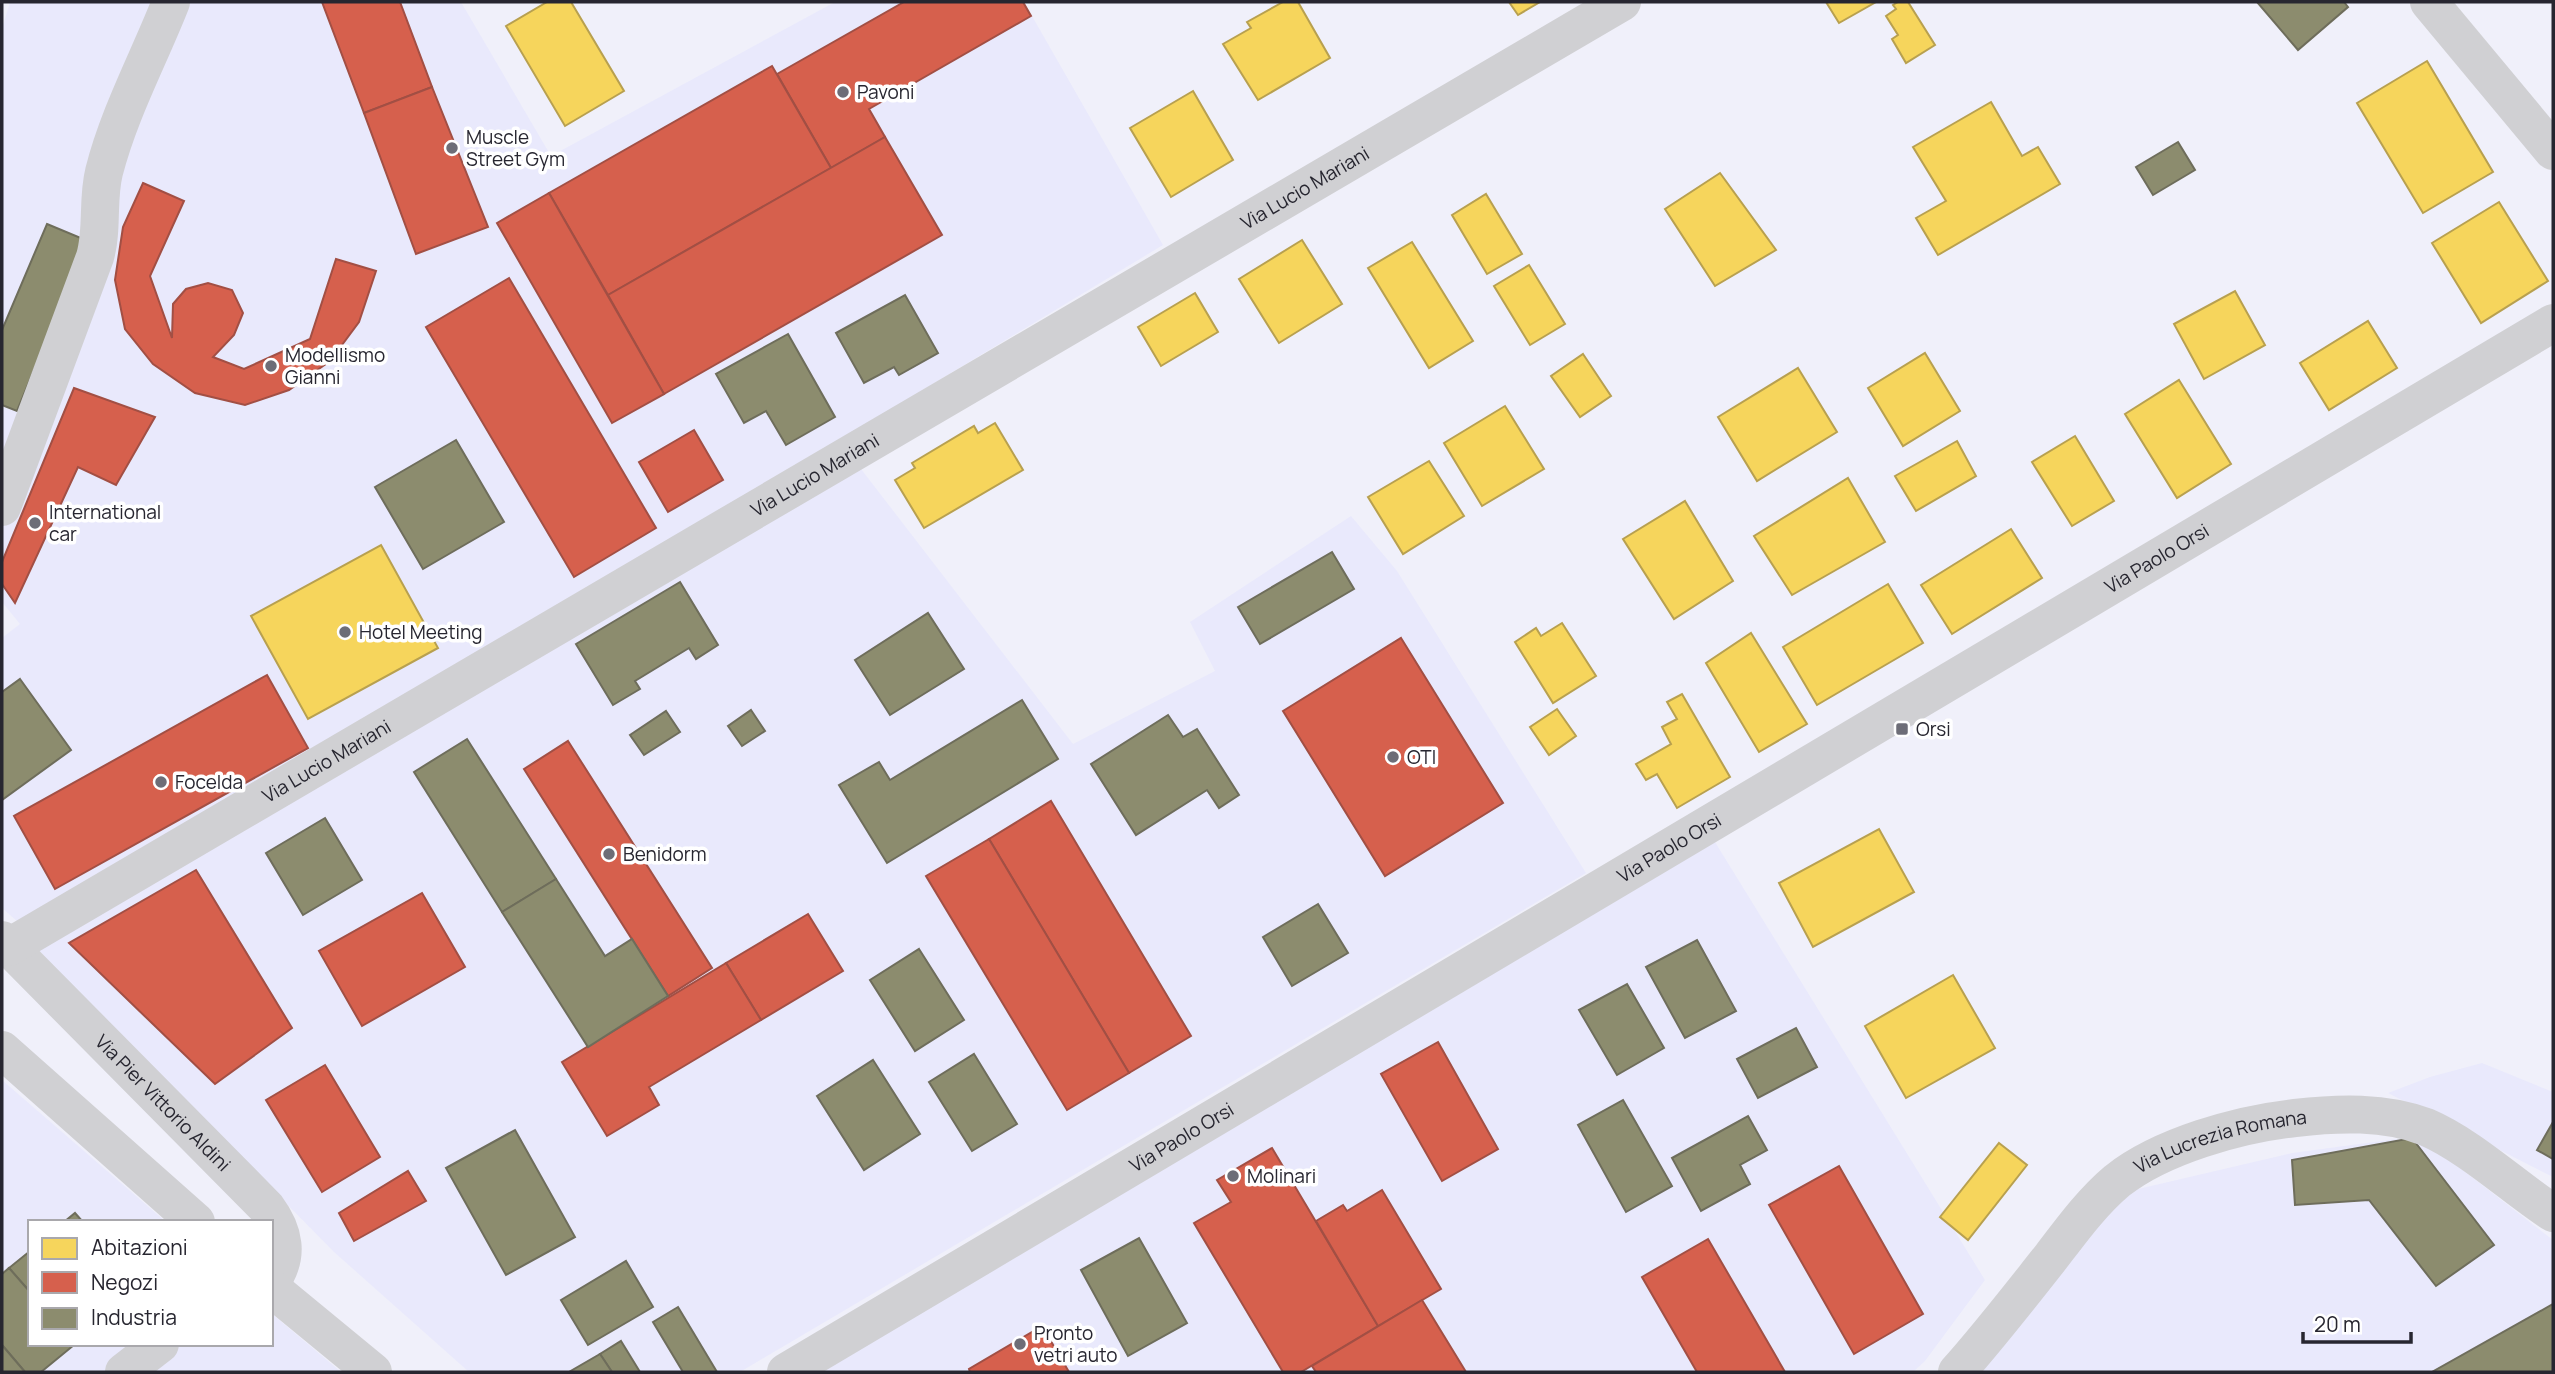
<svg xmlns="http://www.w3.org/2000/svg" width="2555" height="1374" viewBox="0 0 2555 1374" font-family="Manrope,sans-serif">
	<rect width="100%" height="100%" fill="#f0f0fa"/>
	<!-- built -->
	<g fill="#e9e9fc">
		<path d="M 10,2 L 461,2 L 551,156 L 835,2 L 1024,2 L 1163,245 L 727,508 L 18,922 L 2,908 L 2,638 L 20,624 L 2,602 L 2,29 Z"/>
		<path d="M 861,469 L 1073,744 L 1215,671 L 1190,622 L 1351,516 L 1397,571 L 1586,873 L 740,1372 L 469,1372 L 334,1252 L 36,949 Z"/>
		<path d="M 1715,842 L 1985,1280 L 1925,1361 L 1913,1372 L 811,1372 Z"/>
		<path d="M 2482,1063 L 2553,1092 L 2553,1177 L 2388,1093 L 2430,1077 Z"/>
		<path d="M 2,1080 L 166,1222 L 30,1222 L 30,1344 L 271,1344 L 271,1313 L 341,1372 L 2,1372 Z"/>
		<path d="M 2419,1136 L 2553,1240 L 2553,1372 L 1980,1372 L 2121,1193 L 2292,1153 Z"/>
	</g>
	<!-- homes -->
	<g fill="#f6d55c" stroke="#b8a04f" stroke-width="2">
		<path d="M 547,2 L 571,2 L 624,91 L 565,126 L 506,26 Z"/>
		<path d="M 1283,2 L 1298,2 L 1330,58 L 1258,100 L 1223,44 L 1251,28 L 1247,22 Z"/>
		<path d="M 1509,2 L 1540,2 L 1518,15 Z"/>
		<path d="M 1826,2 L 1876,2 L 1839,23 Z"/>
		<path d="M 1898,2 L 1908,2 L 1935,45 L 1906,63 L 1892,39 L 1898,35 L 1886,16 L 1896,9 L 1893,5 Z"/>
		<path d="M 2427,61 L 2493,172 L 2423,213 L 2357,103 Z"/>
		<path d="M 1193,91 L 1233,160 L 1171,197 L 1130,128 Z"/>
		<path d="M 1991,102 L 2022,156 L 2038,147 L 2060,184 L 1938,255 L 1916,218 L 1946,201 L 1913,147 Z"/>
		<path d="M 1720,173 L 1776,250 L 1715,286 L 1665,209 Z"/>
		<path d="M 1486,194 L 1522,254 L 1487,274 L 1452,215 Z"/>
		<path d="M 2499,202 L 2548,281 L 2481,323 L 2432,243 Z"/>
		<path d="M 1302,240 L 1342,304 L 1279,343 L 1239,279 Z"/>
		<path d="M 1412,242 L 1473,341 L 1429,368 L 1368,268 Z"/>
		<path d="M 1529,265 L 1565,324 L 1530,345 L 1494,286 Z"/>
		<path d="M 2235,291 L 2265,345 L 2204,379 L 2174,324 Z"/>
		<path d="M 1195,293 L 1218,332 L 1161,366 L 1138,327 Z"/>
		<path d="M 2368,321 L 2397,368 L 2329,410 L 2300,363 Z"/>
		<path d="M 1925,353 L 1960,411 L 1903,446 L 1868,388 Z"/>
		<path d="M 1583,354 L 1611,396 L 1580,417 L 1551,376 Z"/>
		<path d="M 1798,368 L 1837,432 L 1757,481 L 1718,417 Z"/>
		<path d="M 2179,380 L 2231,464 L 2177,498 L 2125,414 Z"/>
		<path d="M 1505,406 L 1544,469 L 1482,506 L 1444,443 Z"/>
		<path d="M 995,423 L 1023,470 L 924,528 L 895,480 L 915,468 L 912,463 L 974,426 L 978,433 Z"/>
		<path d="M 2075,436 L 2114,501 L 2072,526 L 2032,462 Z"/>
		<path d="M 1957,441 L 1976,476 L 1916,511 L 1895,476 Z"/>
		<path d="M 1429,461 L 1464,516 L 1403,554 L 1368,497 Z"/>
		<path d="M 1848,478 L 1885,542 L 1792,595 L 1754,536 Z"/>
		<path d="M 1685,501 L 1733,581 L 1674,619 L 1623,539 Z"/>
		<path d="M 2011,529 L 2042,578 L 1952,634 L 1921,585 Z"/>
		<path d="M 381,545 L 438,648 L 308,719 L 251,616 Z"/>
		<path d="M 1888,584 L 1923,643 L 1817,705 L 1783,647 Z"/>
		<path d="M 1562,623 L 1596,676 L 1553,703 L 1515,642 L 1536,628 L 1541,636 Z"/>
		<path d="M 1751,633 L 1807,724 L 1759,752 L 1706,663 Z"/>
		<path d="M 1682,694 L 1730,777 L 1677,808 L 1657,774 L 1646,780 L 1636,764 L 1671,744 L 1662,727 L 1677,719 L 1667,702 Z"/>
		<path d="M 1557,709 L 1576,736 L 1549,755 L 1530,727 Z"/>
		<path d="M 1879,829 L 1914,892 L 1813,947 L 1779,883 Z"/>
		<path d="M 1953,975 L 1995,1048 L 1906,1098 L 1865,1026 Z"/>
		<path d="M 1999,1143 L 2027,1165 L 1968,1240 L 1940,1217 Z"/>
	</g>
	<!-- shops -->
	<g fill="#d6604d" stroke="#a24f44" stroke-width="2">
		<path d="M 322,2 L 400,2 L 432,87 L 364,113 Z"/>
		<path d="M 904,2 L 1023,2 L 1031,16 L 869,109 L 885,137 L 831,168 L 777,74 Z"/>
		<path d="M 772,66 L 831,168 L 608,295 L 549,193 Z"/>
		<path d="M 432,87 L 488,227 L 416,254 L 364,113 Z"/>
		<path d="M 885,137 L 942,235 L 664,394 L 608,295 Z"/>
		<path d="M 143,183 L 184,201 L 150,276 L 172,338 L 173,304 L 186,289 L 208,283 L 232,290 L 243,313 L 234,335 L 213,357 L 244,369 L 310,339 L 336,259 L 376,271 L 359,322 L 330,361 L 289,390 L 245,405 L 195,393 L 153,364 L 125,329 L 115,280 L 123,227 Z"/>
		<path d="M 549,193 L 664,394 L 612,423 L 497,223 Z"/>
		<path d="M 509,278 L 656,528 L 574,577 L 426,327 Z"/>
		<path d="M 74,388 L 155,417 L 116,485 L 78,467 L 15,603 L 2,584 L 2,562 Z"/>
		<path d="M 694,430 L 723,480 L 668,512 L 639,462 Z"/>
		<path d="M 1401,638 L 1503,803 L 1385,876 L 1283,711 Z"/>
		<path d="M 267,675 L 308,748 L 55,889 L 14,816 Z"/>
		<path d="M 568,741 L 712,968 L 668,996 L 524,769 Z"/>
		<path d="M 1051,801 L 1191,1036 L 1129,1073 L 989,839 Z"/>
		<path d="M 989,839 L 1129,1073 L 1067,1110 L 926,876 Z"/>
		<path d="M 196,870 L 292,1028 L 215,1084 L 69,943 Z"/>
		<path d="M 422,893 L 465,967 L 362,1026 L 319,951 Z"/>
		<path d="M 808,914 L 843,971 L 761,1020 L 726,963 Z"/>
		<path d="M 726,963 L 761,1020 L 649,1087 L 659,1105 L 607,1136 L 562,1062 Z"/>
		<path d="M 1438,1042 L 1498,1149 L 1442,1181 L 1381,1074 Z"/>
		<path d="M 325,1065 L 380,1157 L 322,1192 L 266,1100 Z"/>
		<path d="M 1272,1148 L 1378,1326 L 1301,1372 L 1283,1372 L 1194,1223 L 1231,1202 L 1217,1180 Z"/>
		<path d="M 1839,1166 L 1923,1314 L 1854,1354 L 1769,1205 Z"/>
		<path d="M 408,1171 L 426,1201 L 354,1241 L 339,1213 Z"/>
		<path d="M 1382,1190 L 1441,1289 L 1378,1326 L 1316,1221 L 1343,1205 L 1347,1211 Z"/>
		<path d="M 1708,1239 L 1785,1372 L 1697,1372 L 1642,1277 Z"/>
		<path d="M 1422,1300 L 1466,1372 L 1316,1372 L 1312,1366 Z"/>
		<path d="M 1042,1326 L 1069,1372 L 970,1372 L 969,1369 Z"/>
	</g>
	<!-- industry -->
	<g fill="#8c8c6e" stroke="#6e6d5b" stroke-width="2">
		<path d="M 2257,2 L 2344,2 L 2348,7 L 2298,50 Z"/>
		<path d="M 2178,142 L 2195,170 L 2153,195 L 2136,167 Z"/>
		<path d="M 47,224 L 88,241 L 17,411 L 2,405 L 2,330 Z"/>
		<path d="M 905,295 L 938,353 L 899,375 L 894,367 L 864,383 L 836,333 Z"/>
		<path d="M 788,334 L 835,417 L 786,445 L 766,411 L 744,423 L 716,374 Z"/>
		<path d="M 456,440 L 504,522 L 423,569 L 375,487 Z"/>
		<path d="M 1332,552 L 1354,589 L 1260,644 L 1238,607 Z"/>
		<path d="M 680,582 L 718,645 L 696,659 L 689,648 L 635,681 L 640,689 L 613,705 L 576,644 Z"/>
		<path d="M 928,613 L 964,669 L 890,715 L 855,660 Z"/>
		<path d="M 20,679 L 71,750 L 2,800 L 2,692 Z"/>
		<path d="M 1022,700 L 1058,759 L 887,863 L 839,785 L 879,762 L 890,780 Z"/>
		<path d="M 751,710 L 765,731 L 742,746 L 728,726 Z"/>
		<path d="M 666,711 L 680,732 L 644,755 L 630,735 Z"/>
		<path d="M 1168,715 L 1183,737 L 1197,729 L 1239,795 L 1219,808 L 1207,790 L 1136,835 L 1091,764 Z"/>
		<path d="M 467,739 L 556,879 L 502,912 L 414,772 Z"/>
		<path d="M 325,818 L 362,880 L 303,915 L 266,853 Z"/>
		<path d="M 556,879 L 605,956 L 632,939 L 668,996 L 588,1047 L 502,912 Z"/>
		<path d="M 1318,904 L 1348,953 L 1292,986 L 1263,937 Z"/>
		<path d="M 1697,940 L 1736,1011 L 1685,1038 L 1646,967 Z"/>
		<path d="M 919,949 L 964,1020 L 915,1051 L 870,980 Z"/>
		<path d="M 1627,984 L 1664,1048 L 1617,1075 L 1579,1010 Z"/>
		<path d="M 1796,1028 L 1817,1067 L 1758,1098 L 1737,1059 Z"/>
		<path d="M 974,1054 L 1017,1124 L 972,1151 L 929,1082 Z"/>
		<path d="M 873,1060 L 920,1134 L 864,1170 L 817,1096 Z"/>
		<path d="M 1623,1100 L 1672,1186 L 1626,1212 L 1578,1125 Z"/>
		<path d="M 1748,1116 L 1767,1150 L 1740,1165 L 1750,1184 L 1701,1211 L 1672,1158 Z"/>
		<path d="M 2553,1122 L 2553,1159 L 2537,1150 Z"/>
		<path d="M 515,1130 L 575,1237 L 506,1275 L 446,1168 Z"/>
		<path d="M 2412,1138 L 2494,1245 L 2436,1286 L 2369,1200 L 2295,1205 L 2292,1160 Z"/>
		<path d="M 75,1213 L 83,1222 L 64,1222 Z"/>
		<path d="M 1139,1238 L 1187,1323 L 1128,1356 L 1081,1270 Z"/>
		<path d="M 30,1251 L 30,1292 L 9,1268 Z"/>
		<path d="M 626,1261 L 653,1307 L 588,1345 L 561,1300 Z"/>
		<path d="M 9,1268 L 30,1292 L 30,1344 L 74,1345 L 41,1372 L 25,1372 L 2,1345 L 2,1274 Z"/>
		<path d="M 2553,1304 L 2553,1372 L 2432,1372 Z"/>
		<path d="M 678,1307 L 717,1372 L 683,1372 L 653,1322 Z"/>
		<path d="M 621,1341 L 640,1372 L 612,1372 L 600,1354 Z"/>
		<path d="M 2,1345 L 25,1372 L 2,1372 Z"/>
		<path d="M 600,1354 L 612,1372 L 569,1372 Z"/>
	</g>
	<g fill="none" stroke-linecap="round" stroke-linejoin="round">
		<!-- minor -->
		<g stroke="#d0d0d3" stroke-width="38">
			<path d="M 2429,2 L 2553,151"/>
			<path d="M 2,507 L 95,257 C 103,229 97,200 104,172 C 119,113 149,58 171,2"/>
			<path id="s1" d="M 2,940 L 266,1207 C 284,1231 290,1256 271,1282"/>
			<path id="s2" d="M 9,947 L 1622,2"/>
			<path d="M 2,1050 L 196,1222"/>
			<path d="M 271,1288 L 373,1372"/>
			<path d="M 124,1372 L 160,1344"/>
			<path id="s3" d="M 786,1372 L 2553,323"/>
			<path id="s4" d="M 1957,1372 C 1990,1335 2020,1296 2051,1257 C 2071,1231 2091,1203 2117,1181 C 2161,1146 2239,1124 2295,1118 C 2337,1113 2385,1111 2426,1127 C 2470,1146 2512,1186 2553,1213"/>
		</g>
	</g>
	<!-- markers -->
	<g fill="#6d6d77" stroke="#fff" stroke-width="2.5">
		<circle cx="843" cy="92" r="7"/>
		<circle cx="452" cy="148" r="7"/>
		<circle cx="271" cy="366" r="7"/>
		<circle cx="35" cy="523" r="7"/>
		<circle cx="345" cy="632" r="7"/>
		<rect x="1895" y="722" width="14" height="14" rx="3.5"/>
		<circle cx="1393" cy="757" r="7"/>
		<circle cx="161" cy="782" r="7"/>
		<circle cx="609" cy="854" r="7"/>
		<circle cx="1233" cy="1176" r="7"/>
		<circle cx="1020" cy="1344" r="7"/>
	</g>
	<g text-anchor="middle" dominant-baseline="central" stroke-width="7" stroke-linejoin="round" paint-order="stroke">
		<!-- poi labels -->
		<g font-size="19" fill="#272630" stroke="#fff" text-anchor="start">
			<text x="857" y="92">Pavoni</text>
			<text x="466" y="137">Muscle<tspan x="466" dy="22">Street Gym</tspan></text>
			<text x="285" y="355">Modellismo<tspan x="285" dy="22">Gianni</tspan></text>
			<text x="49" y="512">International<tspan x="49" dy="22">car</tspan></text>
			<text x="359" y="632">Hotel Meeting</text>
			<text x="1916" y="729">Orsi</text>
			<text x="1407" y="757">OTI</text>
			<text x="175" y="782">Focelda</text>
			<text x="623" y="854">Benidorm</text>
			<text x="1247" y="1176">Molinari</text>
			<text x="1034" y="1333">Pronto<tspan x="1034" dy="22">vetri auto</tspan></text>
		</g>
		<!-- street labels -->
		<g font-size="19" fill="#272630" stroke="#fff">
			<text stroke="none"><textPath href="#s2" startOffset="1502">Via Lucio Mariani</textPath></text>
			<text stroke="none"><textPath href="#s2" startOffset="934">Via Lucio Mariani</textPath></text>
			<text stroke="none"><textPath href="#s3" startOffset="1594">Via Paolo Orsi</textPath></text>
			<text stroke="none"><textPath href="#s2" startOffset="368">Via Lucio Mariani</textPath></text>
			<text stroke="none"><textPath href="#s3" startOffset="1027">Via Paolo Orsi</textPath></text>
			<text stroke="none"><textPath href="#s1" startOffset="229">Via Pier Vittorio Aldini</textPath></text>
			<text stroke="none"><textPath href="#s3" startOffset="460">Via Paolo Orsi</textPath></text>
			<text stroke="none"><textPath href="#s4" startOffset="362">Via Lucrezia Romana</textPath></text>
		</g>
	</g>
	<!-- border -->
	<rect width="2555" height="1374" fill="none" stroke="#272630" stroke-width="7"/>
	<!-- legend -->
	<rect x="28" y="1220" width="245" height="126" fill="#ffffff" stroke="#a9a8ac" stroke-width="2"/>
	<rect x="42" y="1238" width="35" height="21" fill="#f6d55c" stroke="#a9a8ac" stroke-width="2"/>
	<text x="91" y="1255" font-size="21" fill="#272630">Abitazioni</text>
	<rect x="42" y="1272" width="35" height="21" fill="#d6604d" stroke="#a9a8ac" stroke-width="2"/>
	<text x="91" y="1290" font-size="21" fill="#272630">Negozi</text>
	<rect x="42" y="1308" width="35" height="21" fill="#8c8c6e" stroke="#a9a8ac" stroke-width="2"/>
	<text x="91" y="1325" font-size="21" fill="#272630">Industria</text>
	<!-- scale -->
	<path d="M2303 1332v10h108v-10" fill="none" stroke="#272630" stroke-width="3.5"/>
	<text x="2314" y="1332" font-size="21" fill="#272630" stroke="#ffffff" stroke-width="5" paint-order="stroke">20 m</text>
</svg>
